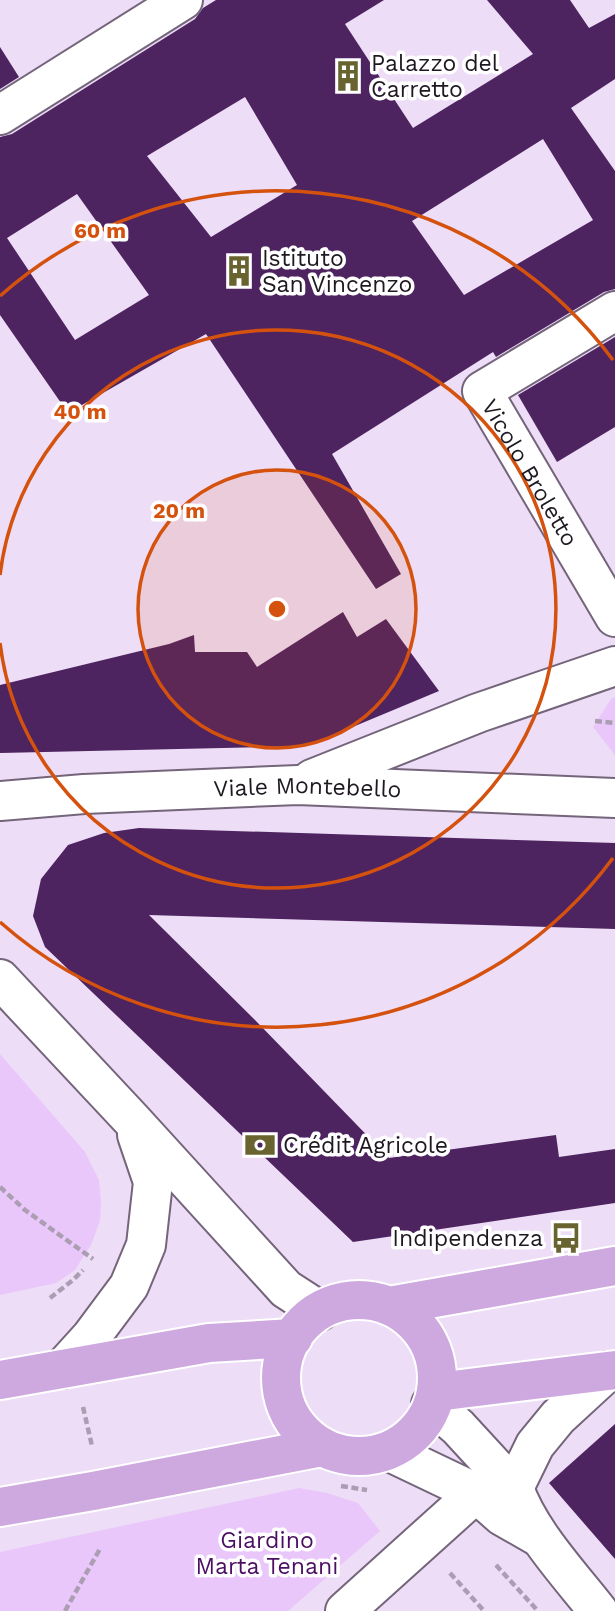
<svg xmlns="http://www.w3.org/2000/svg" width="615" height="1611" viewBox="0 0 615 1611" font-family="'Work Sans',sans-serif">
	<rect width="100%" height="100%" fill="#edddf6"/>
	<!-- green -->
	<g fill="#e9c7fb">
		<path d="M 615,697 L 615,755 L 593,727 L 611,699 Z"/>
		<path d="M 0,1054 L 85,1152 L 99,1180 L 101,1204 L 100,1220 L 92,1243 L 75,1270 L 56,1283 L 0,1295 Z"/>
		<path d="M 299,1488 L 327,1493 L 358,1503 L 380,1531 L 288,1611 L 0,1611 L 0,1552 Z"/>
	</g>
	<!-- building -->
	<g fill="#4d2360" fill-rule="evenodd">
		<path d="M 216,0 L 384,0 L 345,24 L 413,128 L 533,54 L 487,0 L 570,0 L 589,28 L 615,14 L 615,79 L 571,108 L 615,171 L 615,289 L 604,292 L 496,357 L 493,352 L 332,454 L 401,574 L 376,589 L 206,334 L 68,413 L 0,315 L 0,137 L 12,134 L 195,19 L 203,8 ZM 245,97 L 297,185 L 211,237 L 147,156 ZM 543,139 L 593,220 L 464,295 L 412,221 ZM 77,194 L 149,295 L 75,340 L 7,238 Z"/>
		<path d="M 0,47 L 19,77 L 0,89 Z"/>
		<path d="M 615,337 L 615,427 L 557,462 L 518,395 Z"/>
		<path d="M 343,612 L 357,637 L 386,619 L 439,691 L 307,746 L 0,753 L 0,685 L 169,644 L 194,635 L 195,652 L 247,652 L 257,667 Z"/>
		<path d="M 139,828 L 615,843 L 615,929 L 149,915 L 255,1020 L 389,1158 L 556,1135 L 559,1157 L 615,1149 L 615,1203 L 353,1242 L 45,947 L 33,916 L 41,879 L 68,845 L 104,833 Z"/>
		<path d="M 615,1424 L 615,1559 L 549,1483 Z"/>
	</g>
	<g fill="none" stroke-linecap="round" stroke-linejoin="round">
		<defs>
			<g id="minor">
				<path d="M 0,115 L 183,0"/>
				<path id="s1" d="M 615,311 L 482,391 L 615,617"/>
				<path d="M 312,779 L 478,713 L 615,666"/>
				<path id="s2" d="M 0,801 L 84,794 L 298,785 L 615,798"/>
				<path d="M 0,979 L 132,1120 L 286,1289 L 320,1311"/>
				<path d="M 62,1369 L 91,1337 L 129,1286 L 146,1245 L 153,1182 L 137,1135"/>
				<path d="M 431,1404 L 458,1427 L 514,1488 C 530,1533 569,1574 598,1611"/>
				<path d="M 388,1451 L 476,1493 L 502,1516 L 537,1536"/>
				<path d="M 514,1488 L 535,1445 L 558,1417 L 608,1371"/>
				<path d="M 345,1611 L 476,1493"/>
			</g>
			<g id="major">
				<circle cx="359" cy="1378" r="78"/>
				<path d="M 389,1306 L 615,1266"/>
				<path d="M 0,1380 L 209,1343 L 293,1338"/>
				<path d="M 437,1392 L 615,1370"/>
				<path d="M 0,1507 L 93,1491 L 322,1447"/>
			</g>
		</defs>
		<!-- minor casing -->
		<use href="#minor" stroke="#74657b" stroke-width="42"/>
		<!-- major casing -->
		<use href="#major" stroke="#fff" stroke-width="42"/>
		<!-- path -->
		<g stroke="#ab9eb2" stroke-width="4.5" stroke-dasharray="7 3.5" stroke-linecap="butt">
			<path d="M 595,721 L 615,723"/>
			<path d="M 0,1187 L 25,1210 L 93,1259"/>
			<path d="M 50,1298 L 73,1280 L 83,1270"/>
			<path d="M 83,1407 L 92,1446"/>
			<path d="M 341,1486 L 367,1490"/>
			<path d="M 496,1565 L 537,1610"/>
			<path d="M 450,1573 L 484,1611"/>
			<path d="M 65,1611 L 101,1547"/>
		</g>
		<!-- minor -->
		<use href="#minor" stroke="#fff" stroke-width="38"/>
		<!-- major -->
		<use href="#major" stroke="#cea9e0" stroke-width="38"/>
	</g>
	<!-- distance rings -->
	<circle cx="277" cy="609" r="139" fill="#d4520e" fill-opacity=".12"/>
	<g fill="none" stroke="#d4520e" stroke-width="3.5">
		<circle cx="277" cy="609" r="139"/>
		<path d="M0 575A279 279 0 1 1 0 643"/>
		<path d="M613 858A418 418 0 0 1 0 922M0 296A418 418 0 0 1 613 360"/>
	</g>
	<!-- icons -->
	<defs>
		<symbol id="building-bare" viewBox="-9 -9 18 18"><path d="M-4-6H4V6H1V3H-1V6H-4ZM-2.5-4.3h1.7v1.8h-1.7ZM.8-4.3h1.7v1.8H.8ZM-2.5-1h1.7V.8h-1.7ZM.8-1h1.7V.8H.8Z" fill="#68632f" stroke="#fff" stroke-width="2.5" paint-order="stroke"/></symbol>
		<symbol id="bank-bare" viewBox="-9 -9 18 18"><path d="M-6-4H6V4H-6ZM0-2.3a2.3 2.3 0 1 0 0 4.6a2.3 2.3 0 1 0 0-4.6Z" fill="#68632f" stroke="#fff" stroke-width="2.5" paint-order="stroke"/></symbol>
		<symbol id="bus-bare" viewBox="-9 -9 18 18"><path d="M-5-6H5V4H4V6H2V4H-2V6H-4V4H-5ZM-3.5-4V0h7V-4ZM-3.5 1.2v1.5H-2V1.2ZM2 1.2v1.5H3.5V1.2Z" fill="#68632f" stroke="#fff" stroke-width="2.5" paint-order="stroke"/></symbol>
	</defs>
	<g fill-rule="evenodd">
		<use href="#building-bare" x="326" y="54" width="44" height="44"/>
		<use href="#building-bare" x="217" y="249" width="44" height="44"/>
		<use href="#bank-bare" x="238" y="1123" width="44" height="44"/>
		<use href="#bus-bare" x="544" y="1216" width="44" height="44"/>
	</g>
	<g text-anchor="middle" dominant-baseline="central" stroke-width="7" stroke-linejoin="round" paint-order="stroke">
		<!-- poi labels -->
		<g font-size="23" fill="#1e1821" stroke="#fff" text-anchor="start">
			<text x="371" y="63">Palazzo del<tspan x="371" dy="26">Carretto</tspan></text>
			<text x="262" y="258">Istituto<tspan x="262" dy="26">San Vincenzo</tspan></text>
			<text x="283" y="1145">Crédit Agricole</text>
			<text x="543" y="1238" text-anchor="end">Indipendenza</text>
		</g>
		<!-- street labels -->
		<g font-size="23" fill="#1e1821" stroke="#fff">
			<text stroke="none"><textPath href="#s1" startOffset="250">Vicolo Broletto</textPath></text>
			<text stroke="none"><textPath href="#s2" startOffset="308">Viale Montebello</textPath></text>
		</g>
		<!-- park labels -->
		<g font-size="23" fill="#4a0e62" stroke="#fff">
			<text x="267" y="1540">Giardino<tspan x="267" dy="26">Marta Tenani</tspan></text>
		</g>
	</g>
	<circle cx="277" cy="609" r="10" fill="#d4520e" stroke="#fff" stroke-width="3.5"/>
	<g font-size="21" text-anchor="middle" font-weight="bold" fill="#d4520e" stroke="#fff" stroke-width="7" stroke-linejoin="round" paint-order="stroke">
		<text x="100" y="238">60 m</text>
		<text x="80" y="419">40 m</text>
		<text x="179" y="518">20 m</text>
	</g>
</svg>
